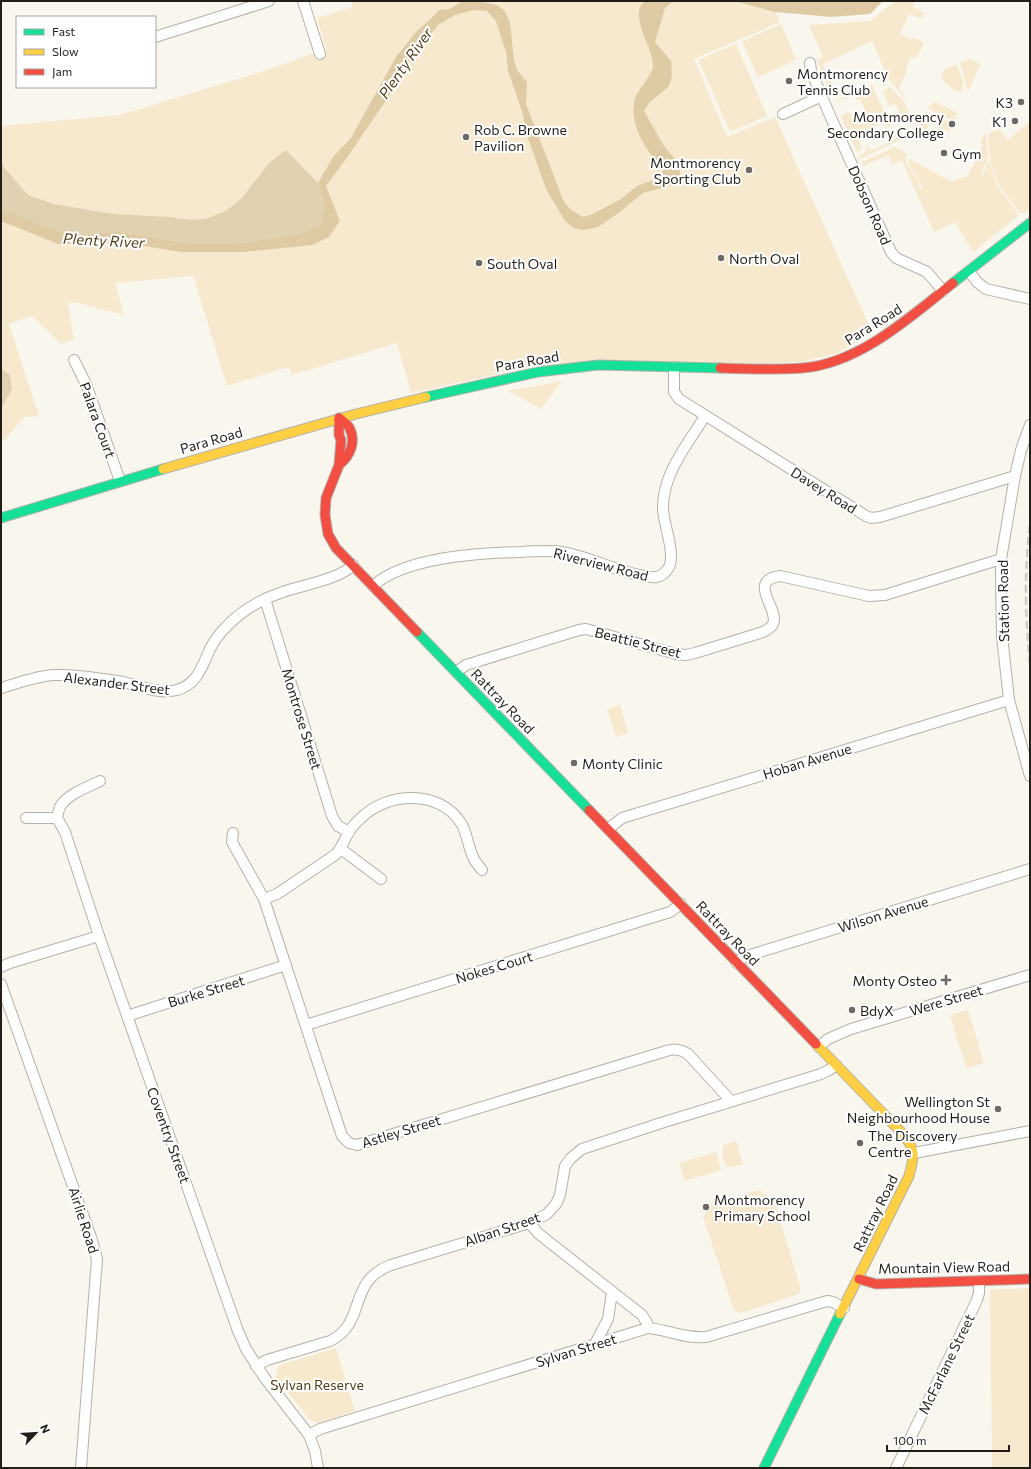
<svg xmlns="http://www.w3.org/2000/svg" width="1031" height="1469" viewBox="0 0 1031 1469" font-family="Commissioner,sans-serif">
	<rect width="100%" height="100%" fill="#f9f6ee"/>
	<!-- green -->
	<g fill="#f7e9cd">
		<path d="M 351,1 L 771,1 L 780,22 L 694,59 L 727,137 L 775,117 L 872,332 L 835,354 L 800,362 L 511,371 L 411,393 L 397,343 L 292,375 L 289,367 L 227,386 L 193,276 L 115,283 L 124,315 L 74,302 L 68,304 L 74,339 L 61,344 L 32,316 L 9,324 L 39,416 L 24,417 L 5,440 L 1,441 L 1,126 L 120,115 L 261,72 L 326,49 L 317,18 L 352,7 Z"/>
		<path d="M 896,1 L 915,1 L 913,7 L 924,12 L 921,19 L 909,14 L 900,34 L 912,40 L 913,37 L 924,43 L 916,58 L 910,57 L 904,79 L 903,78 L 899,88 L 910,105 L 888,78 L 872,41 L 823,64 L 833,87 L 829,91 L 817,60 L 823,57 L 809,25 L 870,21 Z"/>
		<path d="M 781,24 L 796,60 L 758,77 L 742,41 Z"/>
		<path d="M 736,44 L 767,116 L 730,132 L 698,60 Z"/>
		<path d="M 969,59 L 981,64 L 968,91 L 960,63 Z"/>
		<path d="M 956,65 L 958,67 L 963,82 L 963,90 L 959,92 L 955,91 L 941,78 L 945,69 Z"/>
		<path d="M 872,85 L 890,125 L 888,128 L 885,122 L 856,134 L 862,147 L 860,150 L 857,152 L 841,116 L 848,112 L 849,114 L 851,113 L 854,120 L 859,118 L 862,124 L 869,120 L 860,99 L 857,100 L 854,95 L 835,103 L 834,102 Z"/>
		<path d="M 888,86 L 891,88 C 899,97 916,111 905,124 L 896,104 L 889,106 L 883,91 L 889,88 Z"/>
		<path d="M 933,102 L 935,102 L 958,113 L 954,121 L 927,108 L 930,107 Z"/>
		<path d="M 925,111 L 953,124 L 949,132 L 930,123 L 925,132 L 918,128 Z"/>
		<path d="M 1030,122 L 1030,209 L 1025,213 L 1020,213 L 998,184 L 991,164 L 988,134 L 999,129 L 1008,140 Z"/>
		<path d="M 900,129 L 904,138 L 859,159 L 859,157 L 866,151 L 867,145 L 870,151 L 896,139 L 894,134 Z"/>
		<path d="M 985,133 L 986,135 L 988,157 L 980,177 L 982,176 L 989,161 L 997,185 L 1018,214 L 1017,217 L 973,252 L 955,222 L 934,232 L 902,160 L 892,164 L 888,155 L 863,166 L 861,162 L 895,147 L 907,154 L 905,160 L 916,178 L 921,190 L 923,189 L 909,163 L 909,159 L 951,181 L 968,176 L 983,145 L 980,143 Z"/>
		<path d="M 562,381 L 541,409 L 508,391 Z"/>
		<path d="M 620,705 L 628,733 L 616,737 L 607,709 Z"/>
		<path d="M 968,1010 L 984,1063 L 966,1068 L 950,1015 Z"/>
		<path d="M 736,1141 L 743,1164 C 737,1166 732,1167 726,1167 L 723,1159 L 723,1145 Z"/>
		<path d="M 716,1152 L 721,1170 L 685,1181 L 679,1163 Z"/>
		<path d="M 759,1190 L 774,1200 L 800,1286 L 800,1292 L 796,1295 L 741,1313 L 736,1312 L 733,1308 L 703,1217 L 712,1204 Z"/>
		<path d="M 1030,1288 L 1030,1468 L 992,1468 L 990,1290 Z"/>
		<path d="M 336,1348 L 355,1411 L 317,1423 L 310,1420 L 276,1377 L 277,1370 L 280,1365 Z"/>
	</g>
	<!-- forest -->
	<g fill="#e0d1b1">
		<path d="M 286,150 L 318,183 L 325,206 L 321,224 L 299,234 L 232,244 L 193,244 L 115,231 L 82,235 L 65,234 L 1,209 L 1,164 L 28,195 L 54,204 L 113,214 L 169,217 L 191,220 L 205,219 L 226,211 L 241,199 L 270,162 Z"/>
		<path d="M 1,369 L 10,375 L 12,390 L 1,408 Z"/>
	</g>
	<!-- water -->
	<g fill="#decba4">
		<path d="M 463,1 L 478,1 L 497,5 L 505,11 L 510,23 L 514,60 L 517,70 L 527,82 L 526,104 L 564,202 L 570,209 L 583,217 L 591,215 L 621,199 L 637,186 L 656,179 L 663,174 L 662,170 C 652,156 639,140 635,123 C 633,115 633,102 636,96 C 640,87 654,73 653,64 C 652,46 628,14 645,1 L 678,1 L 671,3 L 665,8 L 655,42 L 671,61 L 672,76 L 669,86 L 649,103 L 644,111 L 664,146 L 674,158 L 680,170 L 680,180 L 672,185 L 643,193 L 617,214 L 598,227 L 583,230 L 574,228 L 565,221 L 546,189 L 528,138 L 522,111 L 508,71 L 506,52 L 496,21 L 487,11 L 473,10 L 455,15 L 438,25 L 411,59 L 389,96 L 346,159 L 326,186 L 340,221 L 329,237 L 312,245 L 243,252 L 181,252 L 126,243 L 58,244 L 1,221 L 1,209 L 65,234 L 82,235 L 115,231 L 193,244 L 232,244 L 299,234 L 321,224 L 325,206 L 318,183 L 333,157 L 351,138 L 396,57 L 416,32 L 440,10 L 450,9 Z"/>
		<path d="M 735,1 L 883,1 L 870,14 L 831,17 L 775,12 Z"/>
	</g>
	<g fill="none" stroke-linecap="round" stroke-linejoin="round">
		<defs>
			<g id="street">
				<path d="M 303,1 L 320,54"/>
				<path d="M 155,37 L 269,1"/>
				<path d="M 810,63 L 811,71 L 828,111 L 891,252 L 896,258 L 927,272 L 943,291"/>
				<path d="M 783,114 L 822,96"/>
				<path d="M 969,271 L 977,282 L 986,289 L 1030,299"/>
				<path d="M 74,360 L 86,384 L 120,481"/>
				<path d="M 674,367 L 674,392 L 679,399 L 866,516 L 871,518 L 880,517 L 1015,476"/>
				<path d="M 1030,425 L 1021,450 L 1015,476 L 1001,559 L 1001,578 L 1002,636 L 1009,700 L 1030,776"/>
				<path d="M 373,586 C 405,557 479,553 521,552 C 534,551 548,550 561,552 C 588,556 613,570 639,575 C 645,576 651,578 657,577 C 661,576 665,573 667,570 C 678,558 663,524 663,509 C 662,474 688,444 705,416"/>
				<path d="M 265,599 L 332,816 L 338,826 L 349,832"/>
				<path d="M 456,672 L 466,665 L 579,630 L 586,629 L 676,654 L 686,655 L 695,653 L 763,632 C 767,630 771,628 773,624 C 780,609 746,581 780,576 L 869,596 L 885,595 L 1001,559"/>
				<path d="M 1,688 C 18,683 36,676 54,675 C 75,674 97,678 118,681 C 136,684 158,695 177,690 C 198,684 202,666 210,649 C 214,641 220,633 226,627 C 240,612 260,600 280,593 C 298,586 341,579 353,565"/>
				<path d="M 26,818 L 57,818 L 65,832 L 99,936 L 238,1331 L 246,1349 L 264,1377 L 309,1435 L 315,1451 L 318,1468"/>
				<path d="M 57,818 C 58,813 59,808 61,805 C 70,793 88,787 100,781"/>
				<path d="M 608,829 L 622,818 L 1009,700"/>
				<path d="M 233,833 L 232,842 L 264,899 L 342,1136 L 349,1143 L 357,1145 L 663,1052 C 672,1049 679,1048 688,1054 L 731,1101"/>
				<path d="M 341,849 L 381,879"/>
				<path d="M 264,899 L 277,894 L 335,855 C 343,847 343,841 349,832 C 351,827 357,822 361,818 C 387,792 439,789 461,823 C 467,833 468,846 473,857 C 475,862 479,866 482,870"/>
				<path d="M 737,963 L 741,959 L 750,955 L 1030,869"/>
				<path d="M 1,967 L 10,963 L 99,936"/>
				<path d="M 1,984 L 92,1240 L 97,1259 L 81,1468"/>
				<path d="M 127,1016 L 286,965"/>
				<path d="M 306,1025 L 670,912 L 681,904"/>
				<path d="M 819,1047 L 828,1039 L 851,1029 L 1030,975"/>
				<path d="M 914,1153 L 1030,1131"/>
				<path d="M 529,1223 L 539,1234 L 642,1315 L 647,1323 L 648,1328"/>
				<path d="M 595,1344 L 608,1319 L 612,1292"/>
				<path d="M 256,1366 L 267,1360 L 330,1341 C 368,1322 346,1282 391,1265 L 529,1223 L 547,1214 L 556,1204 L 560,1195 L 565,1166 L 571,1158 L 582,1149 L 661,1123 L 821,1074 L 829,1070 L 836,1065"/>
				<path d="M 309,1435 L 320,1429 L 648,1328 C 669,1330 685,1339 706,1337 L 827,1301 L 833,1302 L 844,1308"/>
				<path d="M 896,1468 L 977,1300 L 979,1293 L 979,1281"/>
			</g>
			<g id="fast">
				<path d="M 953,283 L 1030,223"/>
				<path d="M 426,397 L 538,372 L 598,365 L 720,368"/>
				<path d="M 1,518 L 163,469"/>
				<path d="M 417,632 L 589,810"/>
				<path d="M 764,1468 L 840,1314"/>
			</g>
			<g id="slow">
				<path d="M 163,469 L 356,414 L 426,397"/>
				<path d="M 816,1044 L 901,1132 C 916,1149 915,1155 909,1176 L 840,1314"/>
			</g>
			<g id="jam">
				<path d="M 720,368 C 748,369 776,370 803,368 C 860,363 910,317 953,283"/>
				<path d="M 339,418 L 339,435 L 341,440 L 339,465 L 326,498 L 325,515 L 328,534 L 336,548 L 417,632"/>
				<path d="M 339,418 C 343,421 349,425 350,429 C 356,442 350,456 340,464"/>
				<path d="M 589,810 L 816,1044"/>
				<path d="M 859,1279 L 876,1284 L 1030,1279"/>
			</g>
		</defs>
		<!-- street casing -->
		<use href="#street" stroke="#b5b1aa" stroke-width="12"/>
		<!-- fast casing -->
		<use href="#fast" stroke="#b5b1aa" stroke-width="11"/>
		<!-- slow casing -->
		<use href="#slow" stroke="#b5b1aa" stroke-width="11"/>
		<!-- jam casing -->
		<use href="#jam" stroke="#b5b1aa" stroke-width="11"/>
		<!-- street -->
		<use href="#street" stroke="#fefefc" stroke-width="10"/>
		<!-- fast -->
		<use href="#fast" stroke="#16e098" stroke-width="9"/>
		<!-- slow -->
		<use href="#slow" stroke="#ffcf43" stroke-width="9"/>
		<!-- jam -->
		<use href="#jam" stroke="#f24e42" stroke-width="9"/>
		<!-- rail -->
		<path stroke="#cecdcb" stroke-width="2.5" stroke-dasharray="8 4" stroke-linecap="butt" d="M 1030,525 C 1024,572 1025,617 1030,664"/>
	</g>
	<!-- markers -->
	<g fill="#6e6a63" stroke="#fff" stroke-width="1.5">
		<circle cx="789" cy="81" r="4"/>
		<circle cx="1021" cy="102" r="4"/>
		<circle cx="1015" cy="121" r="4"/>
		<circle cx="952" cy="124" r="4"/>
		<circle cx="466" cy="137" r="4"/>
		<circle cx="944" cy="153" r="4"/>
		<circle cx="749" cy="170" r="4"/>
		<circle cx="721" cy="258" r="4"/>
		<circle cx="479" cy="263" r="4"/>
		<circle cx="574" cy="763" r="4"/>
		<path d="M944 974h4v4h4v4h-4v4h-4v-4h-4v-4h4z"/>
		<circle cx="852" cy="1010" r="4"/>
		<circle cx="998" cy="1109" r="4"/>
		<circle cx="860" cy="1143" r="4"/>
		<circle cx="706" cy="1207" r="4"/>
	</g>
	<g text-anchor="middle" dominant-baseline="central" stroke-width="4" stroke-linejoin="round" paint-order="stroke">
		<!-- poi labels -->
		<g font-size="14" fill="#231f18" stroke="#fff" text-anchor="start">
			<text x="797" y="73">Montmorency<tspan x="797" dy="16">Tennis Club</tspan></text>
			<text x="1013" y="102" text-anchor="end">K3</text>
			<text x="944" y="116" text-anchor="end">Montmorency<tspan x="944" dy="16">Secondary College</tspan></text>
			<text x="1007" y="121" text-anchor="end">K1</text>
			<text x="474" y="129">Rob C. Browne<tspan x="474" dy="16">Pavilion</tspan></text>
			<text x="952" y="153">Gym</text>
			<text x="741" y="162" text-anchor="end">Montmorency<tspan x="741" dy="16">Sporting Club</tspan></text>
			<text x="729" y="258">North Oval</text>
			<text x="487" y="263">South Oval</text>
			<text x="582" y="763">Monty Clinic</text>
			<text x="937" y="980" text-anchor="end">Monty Osteo</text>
			<text x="860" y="1010">BdyX</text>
			<text x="990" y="1101" text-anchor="end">Wellington St<tspan x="990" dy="16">Neighbourhood House</tspan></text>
			<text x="868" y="1135">The Discovery<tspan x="868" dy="16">Centre</tspan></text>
			<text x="714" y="1199">Montmorency<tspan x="714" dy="16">Primary School</tspan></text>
		</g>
		<!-- street labels -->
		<g font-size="14" fill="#231f18" stroke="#fff">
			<text transform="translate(870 205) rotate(66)">Dobson Road</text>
			<text transform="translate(873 324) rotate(-32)">Para Road</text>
			<text transform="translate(527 361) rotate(-10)">Para Road</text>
			<text transform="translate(98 420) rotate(70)">Palara Court</text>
			<text transform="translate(211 440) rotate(-16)">Para Road</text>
			<text transform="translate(824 490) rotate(32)">Davey Road</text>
			<text transform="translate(601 564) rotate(14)">Riverview Road</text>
			<text transform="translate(1003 601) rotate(-91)">Station Road</text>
			<text transform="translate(638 642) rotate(14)">Beattie Street</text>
			<text transform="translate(117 683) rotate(7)">Alexander Street</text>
			<text transform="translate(503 701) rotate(46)">Rattray Road</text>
			<text transform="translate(302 719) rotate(73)">Montrose Street</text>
			<text transform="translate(807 761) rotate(-17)">Hoban Avenue</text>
			<text transform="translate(883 914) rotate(-17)">Wilson Avenue</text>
			<text transform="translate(728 933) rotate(46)">Rattray Road</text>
			<text transform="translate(494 967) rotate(-17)">Nokes Court</text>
			<text transform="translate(206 991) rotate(-17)">Burke Street</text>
			<text transform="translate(946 1000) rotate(-17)">Were Street</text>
			<text transform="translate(401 1131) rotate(-17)">Astley Street</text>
			<text transform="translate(169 1135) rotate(70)">Coventry Street</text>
			<text transform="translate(875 1213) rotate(-64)">Rattray Road</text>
			<text transform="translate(84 1220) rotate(72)">Airlie Road</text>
			<text transform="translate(502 1229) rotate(-19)">Alban Street</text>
			<text transform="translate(944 1267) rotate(-1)">Mountain View Road</text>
			<text transform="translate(576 1350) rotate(-17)">Sylvan Street</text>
			<text transform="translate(946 1364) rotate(-64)">McFarlane Street</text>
		</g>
		<!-- park labels -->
		<g font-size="14" fill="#503e15" stroke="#fff">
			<text x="317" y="1384">Sylvan Reserve</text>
		</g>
		<!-- water labels -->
		<g font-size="15" font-style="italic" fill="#523f17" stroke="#fff">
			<text transform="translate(405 63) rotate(-55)">Plenty River</text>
			<text transform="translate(104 240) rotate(3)">Plenty River</text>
		</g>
	</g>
	<!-- border -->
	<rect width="1031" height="1469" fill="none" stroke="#231f18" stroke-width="4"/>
	<!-- legend -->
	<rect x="16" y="16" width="140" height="72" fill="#ffffff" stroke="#a7a5a3"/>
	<rect x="24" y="29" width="20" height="6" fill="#16e098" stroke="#a7a5a3"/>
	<text x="52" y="36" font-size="12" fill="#231f18">Fast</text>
	<rect x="24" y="49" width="20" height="6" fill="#ffcf43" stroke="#a7a5a3"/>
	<text x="52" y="56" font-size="12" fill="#231f18">Slow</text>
	<rect x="24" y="69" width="20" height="6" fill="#f24e42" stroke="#a7a5a3"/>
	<text x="52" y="76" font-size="12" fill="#231f18">Jam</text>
	<!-- north arrow -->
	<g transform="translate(36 1433) rotate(65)" stroke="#ffffff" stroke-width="3" paint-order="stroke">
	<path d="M0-3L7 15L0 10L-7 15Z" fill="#231f18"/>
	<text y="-6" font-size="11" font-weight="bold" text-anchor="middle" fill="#231f18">N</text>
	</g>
	<!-- scale -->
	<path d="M887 1445v6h122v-6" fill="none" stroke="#231f18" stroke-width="2"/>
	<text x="893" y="1445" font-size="12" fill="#231f18" stroke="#ffffff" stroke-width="3" paint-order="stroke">100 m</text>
</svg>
